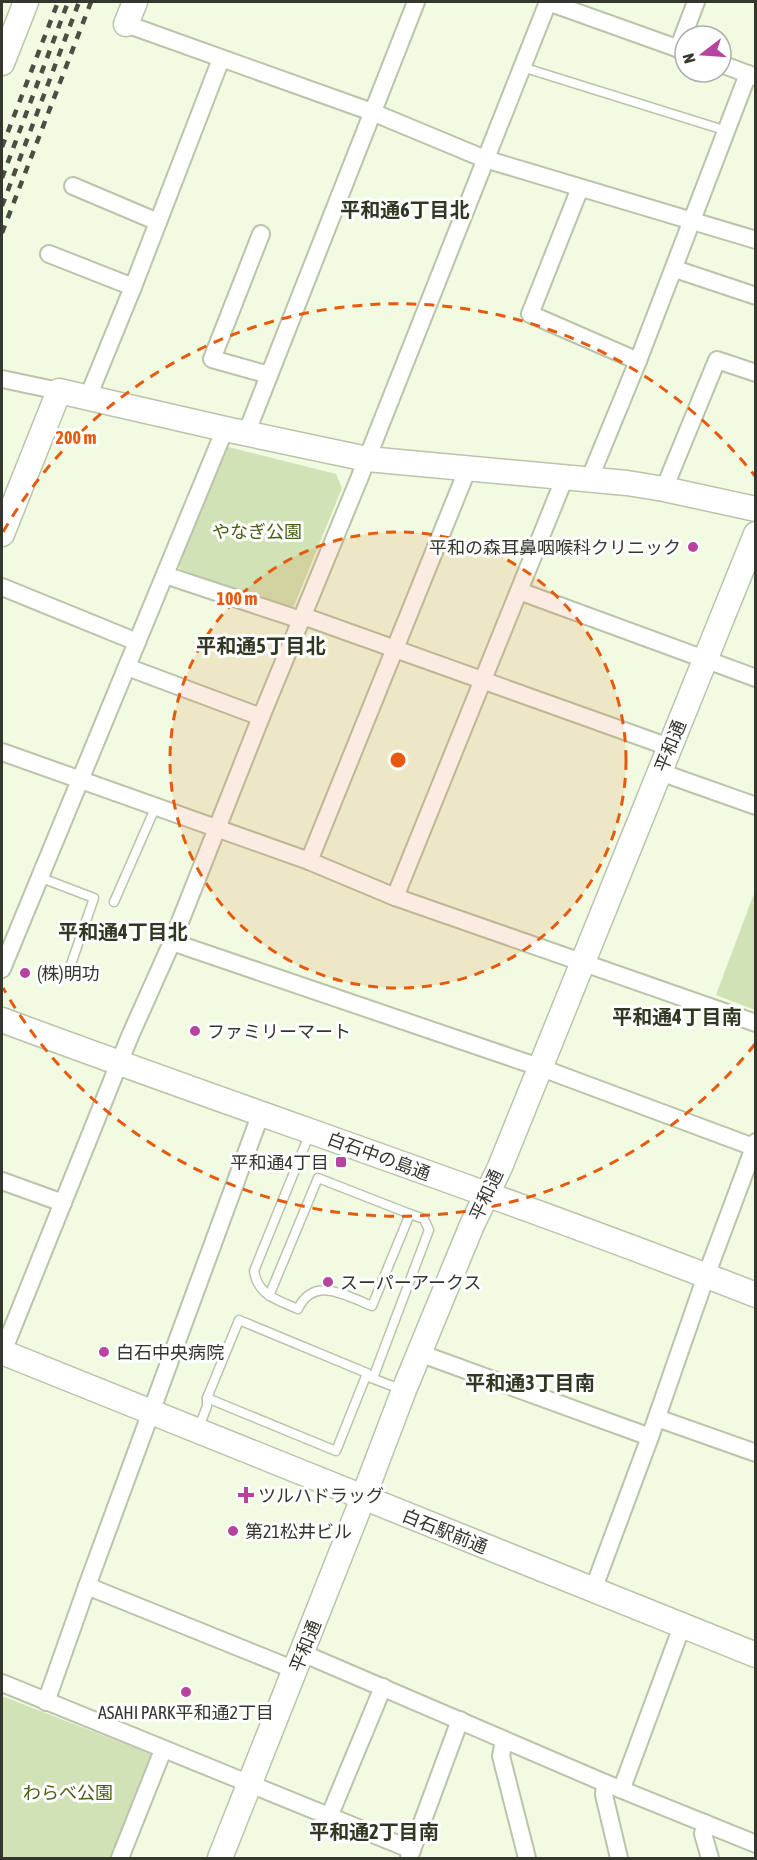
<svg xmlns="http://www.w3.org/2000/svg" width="757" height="1860" viewBox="0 0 757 1860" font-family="'Asap Condensed','Noto Sans JP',sans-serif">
	<rect width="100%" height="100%" fill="#f0fbe1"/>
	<!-- green -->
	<g fill="#d0e2b6">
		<path d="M 228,447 L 336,474 L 342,488 L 294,606 L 283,609 L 180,569 L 178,561 L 222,450 Z"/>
		<path d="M 755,891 L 756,1010 L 755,1010 L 716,995 Z"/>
		<path d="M 2,1696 L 153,1755 L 112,1858 L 2,1858 Z"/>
	</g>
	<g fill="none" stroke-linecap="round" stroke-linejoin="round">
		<defs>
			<g id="lane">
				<path d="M 522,67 L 727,131"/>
				<path d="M 39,877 L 94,898 L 69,970"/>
				<path d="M 114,902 L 156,806"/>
				<path d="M 310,1133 L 254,1271 C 258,1296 278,1300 298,1309 C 314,1275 347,1296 372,1306 L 410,1214 L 424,1219 L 429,1230 L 373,1378"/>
				<path d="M 269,1296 L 318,1178 L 410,1214"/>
				<path d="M 207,1398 L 336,1451 L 366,1376"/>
				<path d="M 198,1430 L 207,1406 L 207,1398 L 239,1320 L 367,1373 L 366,1376 L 403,1390"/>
			</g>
			<g id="street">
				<path d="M 548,2 L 685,51"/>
				<path d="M 126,24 L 372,112 L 485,159 L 756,240"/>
				<path d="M 678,49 L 696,2"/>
				<path d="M 721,64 L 756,77"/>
				<path d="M 73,186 L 158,222"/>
				<path d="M 580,188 L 530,314 L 638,361"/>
				<path d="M 261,234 L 212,359 L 269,375"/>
				<path d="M 49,254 L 133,287"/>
				<path d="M 675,269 L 756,296"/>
				<path d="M 2,379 L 59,391"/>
				<path d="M 88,397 L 133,287 L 221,59"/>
				<path d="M 246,434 L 416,2"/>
				<path d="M 589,480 L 638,361 L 748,74"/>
				<path d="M 664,489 L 717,360 L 756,373"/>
				<path d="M 165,575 L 301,620"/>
				<path d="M 2,587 L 137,642"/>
				<path d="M 519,591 L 756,678"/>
				<path d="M 303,616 L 669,747"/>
				<path d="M 127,667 L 261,717"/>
				<path d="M 2,752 L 309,861 L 395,897 L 756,1023"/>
				<path d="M 660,772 L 756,806"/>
				<path d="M 309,861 L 468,468"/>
				<path d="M 395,897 L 565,477"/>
				<path d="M 172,942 L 539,1067 L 756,1148"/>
				<path d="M 2,969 L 225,429"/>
				<path d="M 2,1181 L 63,1203"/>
				<path d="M 419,1353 L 650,1437"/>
				<path d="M 2,1354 L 130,1036 L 172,942 L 261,717 L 359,479 L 548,2"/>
				<path d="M 657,1418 L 756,1453"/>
				<path d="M 87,1586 L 295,1670"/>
				<path d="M 593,1590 L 650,1437 L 706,1276 L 756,1142"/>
				<path d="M 302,1653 L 605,1783 L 756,1844"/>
				<path d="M 2,1683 L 412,1850"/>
				<path d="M 46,1702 L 87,1586 L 261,1113"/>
				<path d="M 504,1740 L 501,1756 L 527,1858"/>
				<path d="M 605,1783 L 604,1795 L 619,1858"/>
				<path d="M 622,1788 L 682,1626"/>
				<path d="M 329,1817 L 383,1687"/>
				<path d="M 705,1823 L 703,1834 L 710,1858"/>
				<path d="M 120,1858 L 163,1750"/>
				<path d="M 409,1858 L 460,1720"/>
			</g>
			<g id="secondary">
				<path d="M 126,24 L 135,2"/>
				<path d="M 2,63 L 26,2"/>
				<path d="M 2,534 L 59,391 L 225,429 L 367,459 L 627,483 L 664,489 L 756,509"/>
				<path d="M 2,1020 C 252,1113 506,1197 756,1295"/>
				<path d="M 2,1352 L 756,1655"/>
				<path d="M 220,1858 L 363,1498 L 404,1390 L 472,1225 L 500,1167 L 756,534"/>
			</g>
		</defs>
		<!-- lane casing -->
		<use href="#lane" stroke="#b9c4aa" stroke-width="11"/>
		<!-- street casing -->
		<use href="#street" stroke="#b9c4aa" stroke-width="20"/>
		<!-- secondary casing -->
		<use href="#secondary" stroke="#b9c4aa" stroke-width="27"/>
		<!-- lane -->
		<use href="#lane" stroke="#fff" stroke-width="8"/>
		<!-- street -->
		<use href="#street" stroke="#fff" stroke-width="16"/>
		<!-- secondary -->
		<use href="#secondary" stroke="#fff" stroke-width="24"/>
		<!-- rail -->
		<g stroke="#4b4f43" stroke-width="4.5" stroke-dasharray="8 8" stroke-linecap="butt">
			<path d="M 2,147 L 58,2"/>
			<path d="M 2,178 L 68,2"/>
			<path d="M 2,206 L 79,2"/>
			<path d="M 2,233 L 91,2"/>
		</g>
	</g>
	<!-- distance rings -->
	<circle cx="398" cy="760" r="228" fill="#e8590c" fill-opacity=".12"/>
	<g fill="none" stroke="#e8590c" stroke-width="3" stroke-dasharray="10 8">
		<circle cx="398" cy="760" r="228"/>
		<path d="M755 1044A456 456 0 0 1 3 988M3 532A456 456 0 0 1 755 476"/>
	</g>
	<!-- markers -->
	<g fill="#b6449f" stroke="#fff" stroke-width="2">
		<circle cx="693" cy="547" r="6"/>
		<circle cx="25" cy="973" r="6"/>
		<circle cx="195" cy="1031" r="6"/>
		<rect x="335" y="1156" width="12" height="12" rx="3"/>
		<circle cx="328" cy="1282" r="6"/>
		<circle cx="104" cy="1352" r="6"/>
		<path d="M243 1486h6v6h6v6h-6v6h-6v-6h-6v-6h6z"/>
		<circle cx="233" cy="1531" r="6"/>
		<circle cx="186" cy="1692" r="6"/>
	</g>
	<g text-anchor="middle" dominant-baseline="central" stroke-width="6" stroke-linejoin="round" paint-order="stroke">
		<!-- park labels -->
		<g font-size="18" fill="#465f10" stroke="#fff">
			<text x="257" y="531">やなぎ公園</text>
			<text x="68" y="1792">わらべ公園</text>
		</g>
		<!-- poi labels -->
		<g font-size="18" fill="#33372d" stroke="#fff" text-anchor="start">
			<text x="681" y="547" text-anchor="end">平和の森耳鼻咽喉科クリニック</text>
			<text x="37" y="973">(株)明功</text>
			<text x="207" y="1031">ファミリーマート</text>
			<text x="329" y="1162" text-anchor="end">平和通4丁目</text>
			<text x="340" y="1282">スーパーアークス</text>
			<text x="116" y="1352">白石中央病院</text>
			<text x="258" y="1495">ツルハドラッグ</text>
			<text x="245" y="1531">第21松井ビル</text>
			<text x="186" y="1712" text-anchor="middle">ASAHI PARK平和通2丁目</text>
		</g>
		<!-- street labels -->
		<g font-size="18" fill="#33372d" stroke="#fff">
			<text transform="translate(670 746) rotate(-68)">平和通</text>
			<text transform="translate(379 1156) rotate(20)">白石中の島通</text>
			<text transform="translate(486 1195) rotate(-65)">平和通</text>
			<text transform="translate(445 1531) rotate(22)">白石駅前通</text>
			<text transform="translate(305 1646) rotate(-68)">平和通</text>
		</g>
		<!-- neighbourhood labels -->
		<g font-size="20" font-weight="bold" fill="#303823" stroke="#fff">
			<text x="405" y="209">平和通6丁目北</text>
			<text x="261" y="645">平和通5丁目北</text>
			<text x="123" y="931">平和通4丁目北</text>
			<text x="677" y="1016">平和通4丁目南</text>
			<text x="530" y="1382">平和通3丁目南</text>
			<text x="374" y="1831">平和通2丁目南</text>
		</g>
	</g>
	<circle cx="398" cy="760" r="9" fill="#e8590c" stroke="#fff" stroke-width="3"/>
	<g font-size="18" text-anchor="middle" font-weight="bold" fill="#e8590c" stroke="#fff" stroke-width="6" stroke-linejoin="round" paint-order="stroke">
		<text x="76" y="444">200 m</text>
		<text x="237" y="605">100 m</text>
	</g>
	<!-- border -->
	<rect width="757" height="1860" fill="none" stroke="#33372d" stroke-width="6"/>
	<!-- north arrow -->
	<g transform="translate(703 54) rotate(253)"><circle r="28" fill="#ffffff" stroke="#adafab" stroke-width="1.5"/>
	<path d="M0-4.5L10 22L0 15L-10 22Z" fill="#b6449f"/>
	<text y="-9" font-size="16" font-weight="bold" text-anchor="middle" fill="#33372d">N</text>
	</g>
</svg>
